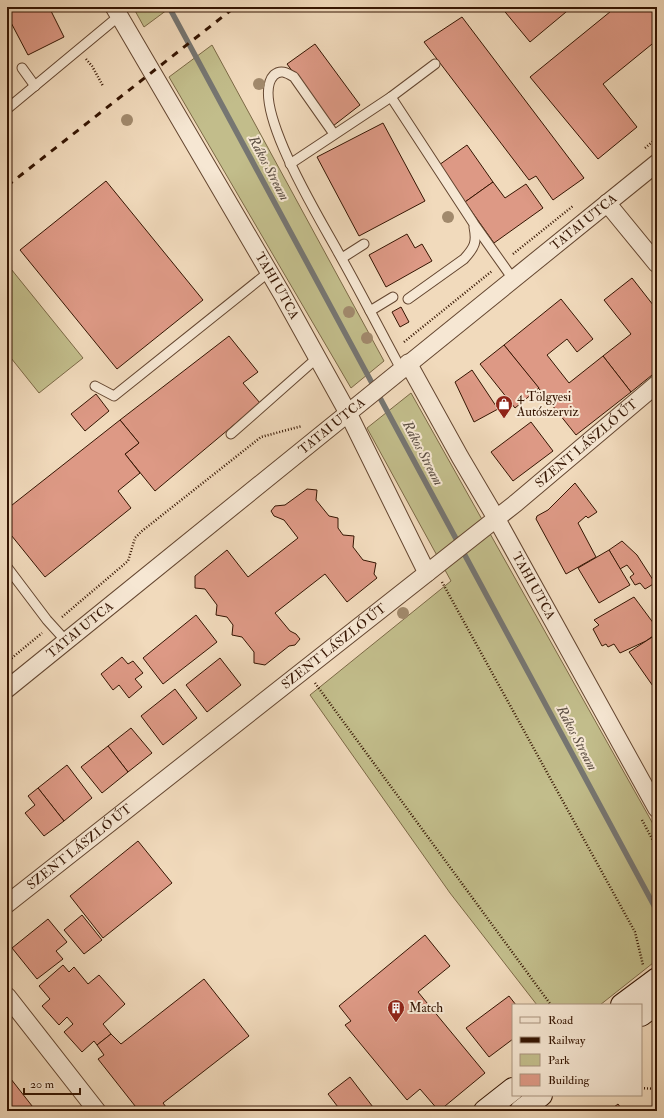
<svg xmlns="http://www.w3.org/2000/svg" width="664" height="1118" viewBox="0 0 664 1118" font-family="'IM FELL Double Pica',serif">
	<rect width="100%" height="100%" fill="#f1dabc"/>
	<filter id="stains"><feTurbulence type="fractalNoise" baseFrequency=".005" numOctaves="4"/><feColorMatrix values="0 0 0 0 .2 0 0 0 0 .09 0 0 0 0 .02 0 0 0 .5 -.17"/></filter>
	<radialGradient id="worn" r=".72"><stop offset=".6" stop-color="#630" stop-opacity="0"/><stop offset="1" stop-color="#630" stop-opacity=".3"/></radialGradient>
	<!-- green -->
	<g fill="#c2bd8b" stroke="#7c6946">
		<path d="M 133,7 L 171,7 L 144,27 Z"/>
		<path d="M 212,45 L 384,361 L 351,388 L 169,77 Z"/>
		<path d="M 7,264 L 83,358 L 39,393 L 7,353 Z"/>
		<path d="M 411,393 L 657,831 L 657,969 L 653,963 L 600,1005 L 537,1005 L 450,893 L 310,695 L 451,581 L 367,428 Z"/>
	</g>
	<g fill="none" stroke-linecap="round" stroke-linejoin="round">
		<!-- stream -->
		<path stroke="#767672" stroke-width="5.5" d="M 169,7 L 657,911"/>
	</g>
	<!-- building -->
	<g fill="#dd9985" stroke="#351502">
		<path d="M 7,7 L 49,7 L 64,37 L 28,55 L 7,15 Z"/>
		<path d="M 501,7 L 572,7 L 530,42 Z"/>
		<path d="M 616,7 L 657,7 L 657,40 L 603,84 L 637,127 L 598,159 L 530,77 Z"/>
		<path d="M 462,17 L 584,178 L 553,200 L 536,176 L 529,180 L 424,42 Z"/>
		<path d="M 315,44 L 360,105 L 333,126 L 287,64 Z"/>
		<path d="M 383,123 L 425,201 L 359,236 L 317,157 Z"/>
		<path d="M 467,145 L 493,182 L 465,202 L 439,165 Z"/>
		<path d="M 106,181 L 203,300 L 117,369 L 20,250 Z"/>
		<path d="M 493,182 L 505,198 L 526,184 L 543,208 L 494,243 L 465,202 Z"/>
		<path d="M 407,234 L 415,248 L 422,244 L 432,261 L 386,287 L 369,255 Z"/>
		<path d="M 632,278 L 657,310 L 657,371 L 631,392 L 603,356 L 631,334 L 604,300 Z"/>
		<path d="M 561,299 L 593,339 L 577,352 L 567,339 L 547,355 L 569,383 L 603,356 L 631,392 L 576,435 L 504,345 Z"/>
		<path d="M 401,307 L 409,322 L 400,327 L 392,312 Z"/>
		<path d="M 229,336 L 258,372 L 243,383 L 260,403 L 155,491 L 125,454 L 139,443 L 120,420 Z"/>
		<path d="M 504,345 L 539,388 L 515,408 L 480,364 Z"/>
		<path d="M 472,370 L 498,409 L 474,422 L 455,382 Z"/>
		<path d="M 96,394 L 109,411 L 85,431 L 71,414 Z"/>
		<path d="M 120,420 L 139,443 L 125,454 L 140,473 L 118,491 L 131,508 L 45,577 L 7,530 L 7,509 Z"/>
		<path d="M 531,422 L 553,451 L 513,481 L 491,452 Z"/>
		<path d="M 575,483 L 597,512 L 588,518 L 586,516 L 578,523 L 596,557 L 566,574 L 536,519 L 537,516 L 548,510 Z"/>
		<path d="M 307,489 L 317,490 L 316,500 L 329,516 L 338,518 L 338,528 L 343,535 L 354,536 L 353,547 L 363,560 L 376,563 L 374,574 L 377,578 L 347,602 L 325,574 L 275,613 L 290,631 L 296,634 L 300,639 L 295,645 L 289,646 L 265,665 L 254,663 L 254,652 L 242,637 L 232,635 L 233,625 L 227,617 L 216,615 L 217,605 L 205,589 L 195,588 L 195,576 L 227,550 L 248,577 L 298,538 L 284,520 L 274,516 L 271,511 L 275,506 L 285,505 Z"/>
		<path d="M 622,541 L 637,555 L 655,583 L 645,589 L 640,583 L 635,585 L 630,577 L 634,574 L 627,565 L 620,569 L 609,550 Z"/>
		<path d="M 609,550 L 630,585 L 599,603 L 578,568 Z"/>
		<path d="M 634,597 L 657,628 L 657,633 L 646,641 L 620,653 L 614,644 L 608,647 L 606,644 L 602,646 L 593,629 L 599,625 L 594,620 Z"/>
		<path d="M 196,615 L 217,642 L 163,684 L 143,658 Z"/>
		<path d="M 657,634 L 657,687 L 655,689 L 629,652 Z"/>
		<path d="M 122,657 L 128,664 L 133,661 L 143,673 L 135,679 L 142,687 L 129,698 L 119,685 L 113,690 L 101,674 Z"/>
		<path d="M 220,658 L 241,685 L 207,712 L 186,685 Z"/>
		<path d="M 175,689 L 197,718 L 163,745 L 141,716 Z"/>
		<path d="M 131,728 L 152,753 L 128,772 L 108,746 Z"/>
		<path d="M 108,746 L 128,772 L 102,793 L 81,767 Z"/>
		<path d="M 67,765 L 92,798 L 64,821 L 38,788 Z"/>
		<path d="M 38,788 L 64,821 L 44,836 L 25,813 L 35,805 L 28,796 Z"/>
		<path d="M 138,841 L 172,883 L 103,938 L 70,896 Z"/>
		<path d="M 82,915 L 102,940 L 84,954 L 64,930 Z"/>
		<path d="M 48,919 L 67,942 L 56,951 L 63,959 L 37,979 L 12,948 Z"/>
		<path d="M 425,935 L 450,966 L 418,992 L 485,1073 L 439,1111 L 420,1089 L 407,1100 L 345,1025 L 351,1021 L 339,1006 Z"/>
		<path d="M 63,965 L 69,972 L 74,967 L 88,984 L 99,975 L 125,1004 L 103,1024 L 111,1034 L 97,1045 L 94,1041 L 82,1052 L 64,1032 L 73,1024 L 67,1017 L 59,1025 L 42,1006 L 50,999 L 39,986 Z"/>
		<path d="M 204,979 L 249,1036 L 163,1103 L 169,1111 L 139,1111 L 98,1059 L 104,1055 L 97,1045 L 111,1034 L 121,1044 Z"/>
		<path d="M 509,996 L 516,1005 L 513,1005 L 513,1039 L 489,1057 L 466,1028 Z"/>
		<path d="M 7,1074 L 36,1111 L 7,1111 Z"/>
		<path d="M 350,1077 L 376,1111 L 341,1111 L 328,1094 Z"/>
		<path d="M 618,1104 L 623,1111 L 609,1111 Z"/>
	</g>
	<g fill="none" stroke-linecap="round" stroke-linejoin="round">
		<defs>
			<g id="lane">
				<path d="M 22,68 L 35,86"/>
				<path d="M 391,97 L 474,224 L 513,279"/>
				<path d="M 7,109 L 119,16"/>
				<path d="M 334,134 L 294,77 C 287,73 281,69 274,75 C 247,102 323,224 338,252 C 355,282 370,311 386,341 L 401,369"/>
				<path d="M 290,164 L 391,97 L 435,64"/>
				<path d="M 342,258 L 364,244"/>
				<path d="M 408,299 L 464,259 C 475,247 477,242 474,227"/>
				<path d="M 370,311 L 393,297"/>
				<path d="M 95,386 L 114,396 L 269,272"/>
				<path d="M 231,434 L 317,358"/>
				<path d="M 7,567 L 47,620 L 66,641"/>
			</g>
			<g id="street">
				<path id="s1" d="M 114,7 L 282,294 L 348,413 L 427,573"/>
				<path d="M 607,203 L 657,264"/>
				<path id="s2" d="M 408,363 L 460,457 L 496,518 L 657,809"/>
				<path id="s3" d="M 7,689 L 657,163"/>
				<path id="s4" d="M 7,904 L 516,503 L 657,384"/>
				<path d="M 7,996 L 97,1111"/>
			</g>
			<g id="secondary">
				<path d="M 622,1005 L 657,979"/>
				<path d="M 641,1015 L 657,1003"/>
				<path d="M 485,1111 L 513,1089"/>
				<path d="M 521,1111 L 541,1095"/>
			</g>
		</defs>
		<!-- lane casing -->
		<use href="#lane" stroke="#644630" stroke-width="11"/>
		<!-- street casing -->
		<use href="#street" stroke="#644630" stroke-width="19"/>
		<!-- secondary casing -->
		<use href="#secondary" stroke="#351502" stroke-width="24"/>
		<!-- path -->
		<g stroke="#351502" stroke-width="2.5" stroke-dasharray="1 2" stroke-linecap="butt">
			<path d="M 86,59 L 92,66 L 103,86"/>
			<path d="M 645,148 L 657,138"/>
			<path d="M 513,254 L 573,206"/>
			<path d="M 404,342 L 492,271"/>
			<path d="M 442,582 L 635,932 L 643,965"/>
			<path d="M 62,617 L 128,561 L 135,538 L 142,531 L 261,437 L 302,426"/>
			<path d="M 7,662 L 42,633"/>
			<path d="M 315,683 L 551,1005"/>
			<path d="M 642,820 L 657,848"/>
			<path d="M 641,1088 L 657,1089"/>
		</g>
		<!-- lane -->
		<use href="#lane" stroke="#f6e7d3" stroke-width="9"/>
		<!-- street -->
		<use href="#street" stroke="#f6e7d3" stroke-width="17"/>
		<!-- secondary -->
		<use href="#secondary" stroke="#f6e7d3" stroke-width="22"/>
		<!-- rail -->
		<path stroke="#351502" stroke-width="3" stroke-dasharray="7 7" stroke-linecap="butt" d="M 7,186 L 235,7"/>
	</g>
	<!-- trees -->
	<g fill="#a1896c">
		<circle cx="259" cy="84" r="6"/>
		<circle cx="127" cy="120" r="6"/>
		<circle cx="448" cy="217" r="6"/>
		<circle cx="349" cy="312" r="6"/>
		<circle cx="367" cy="338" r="6"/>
		<circle cx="403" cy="613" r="6"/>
	</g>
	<!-- icons -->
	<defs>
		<symbol id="shop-pin" viewBox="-11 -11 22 30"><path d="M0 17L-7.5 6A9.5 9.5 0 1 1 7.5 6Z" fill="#8f2418" stroke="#f6e7d3"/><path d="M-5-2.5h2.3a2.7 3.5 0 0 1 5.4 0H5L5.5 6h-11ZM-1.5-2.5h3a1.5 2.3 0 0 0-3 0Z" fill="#fff"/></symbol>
		<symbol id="building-pin" viewBox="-11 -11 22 30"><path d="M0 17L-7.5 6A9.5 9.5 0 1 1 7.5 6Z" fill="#8f2418" stroke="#f6e7d3"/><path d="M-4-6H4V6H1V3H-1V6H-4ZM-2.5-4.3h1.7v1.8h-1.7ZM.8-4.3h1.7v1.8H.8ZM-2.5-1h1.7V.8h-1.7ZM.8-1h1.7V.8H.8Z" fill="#fff"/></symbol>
	</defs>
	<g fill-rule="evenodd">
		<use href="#shop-pin" x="494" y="394" width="20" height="27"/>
		<use href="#building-pin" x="386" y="998" width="20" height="27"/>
	</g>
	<g text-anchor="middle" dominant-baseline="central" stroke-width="4" stroke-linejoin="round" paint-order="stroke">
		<!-- street labels -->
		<g font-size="13" fill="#351502" stroke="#f6e7d3">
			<text stroke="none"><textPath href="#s3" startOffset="742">TATAI UTCA</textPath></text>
			<text stroke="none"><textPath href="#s1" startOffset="323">TAHI UTCA</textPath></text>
			<text stroke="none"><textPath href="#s3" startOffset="418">TATAI UTCA</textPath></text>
			<text stroke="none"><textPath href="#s4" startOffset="740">SZENT LÁSZLÓ ÚT</textPath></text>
			<text stroke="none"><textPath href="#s2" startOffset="256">TAHI UTCA</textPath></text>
			<text stroke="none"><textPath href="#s3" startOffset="94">TATAI UTCA</textPath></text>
			<text stroke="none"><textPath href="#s4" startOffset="416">SZENT LÁSZLÓ ÚT</textPath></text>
			<text stroke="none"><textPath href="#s4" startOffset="92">SZENT LÁSZLÓ ÚT</textPath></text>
		</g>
		<!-- poi labels -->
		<g font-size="13" fill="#351502" stroke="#f6e7d3" text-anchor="start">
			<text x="517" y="397">4 Tölgyesi<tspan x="517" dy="15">Autószerviz</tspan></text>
			<text x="409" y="1008">Match</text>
		</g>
		<!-- water labels -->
		<g font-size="14" font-style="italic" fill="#5b4e43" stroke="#f6e7d3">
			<text transform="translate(269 168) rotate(62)">Rákos Stream</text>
			<text transform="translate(423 453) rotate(62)">Rákos Stream</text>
			<text transform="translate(577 738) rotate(62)">Rákos Stream</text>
		</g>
	</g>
	<!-- margin -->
	<rect width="664" height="1118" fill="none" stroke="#f1dabc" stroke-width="24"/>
	<rect x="8" y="8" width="648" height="1102" fill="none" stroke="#351502" stroke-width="2"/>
	<rect x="12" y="12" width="640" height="1094" fill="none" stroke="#351502"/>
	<!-- legend -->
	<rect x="512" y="1004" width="130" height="92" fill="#f6e7d3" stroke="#a9937f"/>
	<rect x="520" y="1017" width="20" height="6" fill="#f6e7d3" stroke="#a9937f"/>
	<text x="548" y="1024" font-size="12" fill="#351502">Road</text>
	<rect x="520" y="1037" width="20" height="6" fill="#351502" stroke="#a9937f"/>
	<text x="548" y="1044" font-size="12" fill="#351502">Railway</text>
	<rect x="520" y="1054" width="20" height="12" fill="#c2bd8b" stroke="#a9937f"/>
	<text x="548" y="1064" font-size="12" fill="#351502">Park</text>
	<rect x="520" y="1074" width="20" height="12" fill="#dd9985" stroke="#a9937f"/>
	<text x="548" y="1084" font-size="12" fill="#351502">Building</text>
	<!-- scale -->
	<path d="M24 1088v6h56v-6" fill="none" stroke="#351502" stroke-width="2"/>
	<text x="30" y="1088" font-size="12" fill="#351502" stroke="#f6e7d3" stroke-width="3" paint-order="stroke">20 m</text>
	<rect width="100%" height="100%" filter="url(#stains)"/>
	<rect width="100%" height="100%" fill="url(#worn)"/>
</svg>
